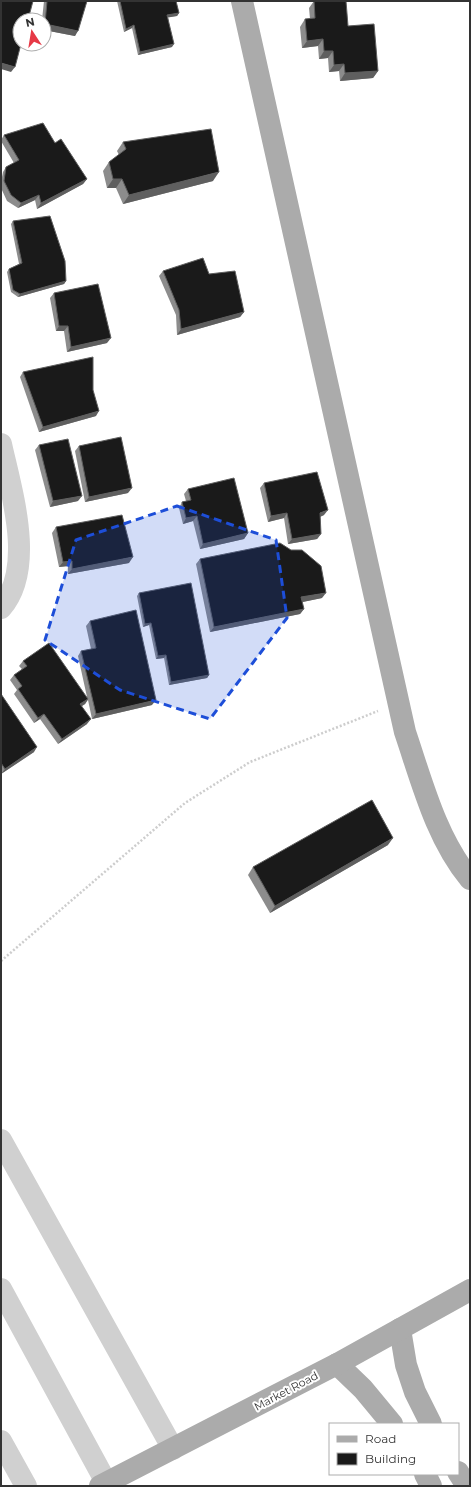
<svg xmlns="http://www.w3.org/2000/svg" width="471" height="1487" viewBox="0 0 471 1487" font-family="Montserrat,sans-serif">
	<rect width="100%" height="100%" fill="#fff"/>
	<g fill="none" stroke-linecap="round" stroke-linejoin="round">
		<!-- path -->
		<path stroke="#cdcdcd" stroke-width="2.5" stroke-dasharray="2 2" stroke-linecap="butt" d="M 1,961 L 185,803 L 250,762 L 378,711"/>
		<!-- minor -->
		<g stroke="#d0d0d0" stroke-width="22">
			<path d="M 1,444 C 11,490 36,568 1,608"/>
			<path d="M 1,1140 L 173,1449"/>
			<path d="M 1,1289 L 107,1484"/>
			<path d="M 1,1441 L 26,1486"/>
		</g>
		<!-- major -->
		<g stroke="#ababab" stroke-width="22">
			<path d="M 242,1 L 405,732 C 422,782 436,838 470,879"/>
			<path d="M 400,1329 L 406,1365 L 415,1392 L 431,1424"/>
			<path d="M 337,1364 L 363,1389 L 392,1424"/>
			<path d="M 458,1472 L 467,1486"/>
			<path d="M 425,1474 L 431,1486"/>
			<path d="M 100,1486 L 337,1364 L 470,1290"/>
		</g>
	</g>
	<!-- wall -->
	<g fill="#8c8c8c">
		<path d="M 44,1 L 87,1 L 75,36 L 44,30 L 44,20 L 42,20 Z"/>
		<path d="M 117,1 L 176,1 L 179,13 L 177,16 L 168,17 L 172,47 L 138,55 L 132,28 L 124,32 Z"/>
		<path d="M 314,1 L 348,26 L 378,71 L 373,78 L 340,81 L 339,71 L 329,72 L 328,58 L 319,59 L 318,46 L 302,48 L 300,27 L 305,19 L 310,19 L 309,8 Z"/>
		<path d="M 4,135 L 55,143 L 87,179 L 83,184 L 37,209 L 35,200 L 18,208 L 7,201 L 1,188 L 1,182 L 3,172 L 6,167 L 14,163 L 1,141 L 1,140 Z"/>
		<path d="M 123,142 L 213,181 L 123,204 L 116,188 L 107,188 L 103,171 L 109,162 L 119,155 L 117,151 Z"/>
		<path d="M 13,221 L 66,281 L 64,284 L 18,297 L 11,292 L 7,272 L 9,269 L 19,264 L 11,224 Z"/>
		<path d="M 163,271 L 209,274 L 244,312 L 240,317 L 177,335 L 176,315 L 159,276 Z"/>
		<path d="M 54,293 L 107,343 L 67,352 L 64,331 L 56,331 L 50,298 Z"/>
		<path d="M 23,372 L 93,390 L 96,416 L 39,432 L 20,377 Z"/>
		<path d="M 39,445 L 78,501 L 50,507 L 35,450 Z"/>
		<path d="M 79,446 L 128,493 L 85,502 L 75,451 Z"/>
		<path d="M 264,483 L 324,515 L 320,517 L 321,534 L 317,539 L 288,544 L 284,518 L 268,522 L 260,488 Z"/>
		<path d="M 188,489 L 248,533 L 244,539 L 200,549 L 193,521 L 183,524 L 179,508 L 182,502 L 186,501 L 184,494 Z"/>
		<path d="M 56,527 L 129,563 L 68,574 L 68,566 L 59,567 L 52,533 Z"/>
		<path d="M 200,559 L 322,598 L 302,602 L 304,609 L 300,614 L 210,632 L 196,564 Z"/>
		<path d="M 139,593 L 209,675 L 207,678 L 169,685 L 164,658 L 156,659 L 149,625 L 143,627 L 137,596 Z"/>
		<path d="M 90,621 L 152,705 L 92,719 L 88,700 L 85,704 L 82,706 L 87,724 L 58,744 L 40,719 L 34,723 L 14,694 L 17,690 L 10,680 L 14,675 L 22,669 L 19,666 L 23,661 L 87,697 L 78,656 L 81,651 L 91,649 L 86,626 Z"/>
		<path d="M 1,694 L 34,752 L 1,774 Z"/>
		<path d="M 388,845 L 270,913 L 248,875 L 253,867 Z"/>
	</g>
	<!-- shaded-wall -->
	<g fill="#5f5f5f">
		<path d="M 179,13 L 177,16 L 165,18 L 167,15 Z"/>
		<path d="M 45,24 L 78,31 L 75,36 L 44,30 L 44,26 Z"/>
		<path d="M 134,25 L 132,28 L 124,32 L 126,29 Z"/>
		<path d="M 323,39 L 318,46 L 302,48 L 307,41 Z"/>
		<path d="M 174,44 L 172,47 L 138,55 L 140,52 Z"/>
		<path d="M 324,51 L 333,51 L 328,58 L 319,59 Z"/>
		<path d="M 1,63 L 15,67 L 11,72 L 1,69 Z"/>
		<path d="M 344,64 L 339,71 L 329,72 L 334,65 Z"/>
		<path d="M 378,71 L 373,78 L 340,81 L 345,73 Z"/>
		<path d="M 219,172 L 213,181 L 123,204 L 129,195 Z"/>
		<path d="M 87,179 L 83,184 L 37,209 L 41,203 Z"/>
		<path d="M 113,179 L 122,179 L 116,188 L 107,188 Z"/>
		<path d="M 39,195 L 35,200 L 18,208 L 21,203 Z"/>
		<path d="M 66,281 L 64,284 L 18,297 L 20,294 Z"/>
		<path d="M 244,312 L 240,317 L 177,335 L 181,329 Z"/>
		<path d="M 59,326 L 68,326 L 64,331 L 56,331 Z"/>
		<path d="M 111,338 L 107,343 L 67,352 L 71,347 Z"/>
		<path d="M 99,411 L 96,416 L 39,432 L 43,427 Z"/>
		<path d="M 132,488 L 128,493 L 85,502 L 89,497 Z"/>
		<path d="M 82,496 L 78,501 L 50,507 L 53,501 Z"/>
		<path d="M 328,510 L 324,515 L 317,518 L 320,513 Z"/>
		<path d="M 287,513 L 284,518 L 268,522 L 271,516 Z"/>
		<path d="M 197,516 L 193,521 L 183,524 L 186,518 Z"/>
		<path d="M 248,533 L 244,539 L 200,549 L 203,544 Z"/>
		<path d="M 321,534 L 317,539 L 288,544 L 292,539 Z"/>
		<path d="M 133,557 L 129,563 L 68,574 L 72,569 Z"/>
		<path d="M 72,561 L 68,566 L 59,567 L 63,562 Z"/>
		<path d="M 326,593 L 322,598 L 298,603 L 301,597 Z"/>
		<path d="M 304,609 L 300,614 L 210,632 L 214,627 Z"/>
		<path d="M 151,623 L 149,625 L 143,627 L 145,624 Z"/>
		<path d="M 166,655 L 164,658 L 156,659 L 158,656 Z"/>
		<path d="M 209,675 L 207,678 L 169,685 L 171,682 Z"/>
		<path d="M 88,699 L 85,704 L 77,709 L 80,704 Z"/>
		<path d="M 156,700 L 152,705 L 92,719 L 96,714 Z"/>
		<path d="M 44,714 L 40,719 L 34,723 L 38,718 Z"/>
		<path d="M 91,719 L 87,724 L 58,744 L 62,739 Z"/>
		<path d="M 37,747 L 34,752 L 1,774 L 5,769 Z"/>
		<path d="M 393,838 L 388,845 L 270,913 L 275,906 Z"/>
	</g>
	<!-- building -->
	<g fill="#1a1a1a" stroke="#5f5f5f">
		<path d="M 1,1 L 33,1 L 28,20 L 20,20 L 20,44 L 21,44 L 15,67 L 1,63 Z"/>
		<path d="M 47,1 L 87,1 L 78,31 L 45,24 Z"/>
		<path d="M 120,1 L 176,1 L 179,13 L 167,15 L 174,44 L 140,52 L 134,25 L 126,29 Z"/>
		<path d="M 314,1 L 346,1 L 348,26 L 374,24 L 378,71 L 345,73 L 344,64 L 334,65 L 333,51 L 324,51 L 323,39 L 307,41 L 305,19 L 315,18 Z"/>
		<path d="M 43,123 L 55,143 L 61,139 L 87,179 L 41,203 L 39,195 L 21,203 L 11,195 L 4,181 L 6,167 L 19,160 L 4,135 Z"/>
		<path d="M 211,129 L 219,172 L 129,195 L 122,179 L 113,179 L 109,162 L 126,149 L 123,142 Z"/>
		<path d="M 50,216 L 65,261 L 66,281 L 20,294 L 13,290 L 9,269 L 22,263 L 13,221 Z"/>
		<path d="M 203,258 L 209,274 L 235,271 L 244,312 L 181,329 L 179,310 L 163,271 Z"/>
		<path d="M 98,284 L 111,338 L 71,347 L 68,326 L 59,326 L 54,293 Z"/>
		<path d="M 93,357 L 93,390 L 99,411 L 43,427 L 23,372 Z"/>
		<path d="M 121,437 L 132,488 L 89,497 L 79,446 Z"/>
		<path d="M 68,439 L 82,496 L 53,501 L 39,445 Z"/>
		<path d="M 317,472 L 328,510 L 320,513 L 321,534 L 292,539 L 287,513 L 271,516 L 264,483 Z"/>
		<path d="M 234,478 L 248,533 L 203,544 L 197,516 L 186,518 L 182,502 L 191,500 L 188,489 Z"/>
		<path d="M 122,515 L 133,557 L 72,569 L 72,561 L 63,562 L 56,527 Z"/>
		<path d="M 280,543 L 291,550 L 302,550 L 321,566 L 326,593 L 301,597 L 304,609 L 214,627 L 200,559 Z"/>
		<path d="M 191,583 L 209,675 L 171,682 L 166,655 L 158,656 L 151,623 L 145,624 L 139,593 Z"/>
		<path d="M 136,610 L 156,700 L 96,714 L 81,651 L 96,648 L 90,621 Z"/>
		<path d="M 49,643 L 88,699 L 80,704 L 91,719 L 62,739 L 44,714 L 38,718 L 18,689 L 22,686 L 14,675 L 27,666 L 23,661 Z"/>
		<path d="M 1,694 L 37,747 L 5,769 L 1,763 Z"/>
		<path d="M 372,800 L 393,838 L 275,906 L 253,867 Z"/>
	</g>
	<!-- marked area -->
	<path fill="#1d4ed8" fill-opacity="0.2" stroke="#1d4ed8" stroke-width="3" stroke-dasharray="8 5" stroke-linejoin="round" d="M 177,506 L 276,540 L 287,618 L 210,719 L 120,690 L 45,640 L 76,540 Z"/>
	<g text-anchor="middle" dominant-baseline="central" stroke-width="4" stroke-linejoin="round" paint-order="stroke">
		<!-- street labels -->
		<g font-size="11" fill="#333" stroke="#fff">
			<text transform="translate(286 1391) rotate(-28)">Market Road</text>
		</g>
	</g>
	<!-- border -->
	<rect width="471" height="1487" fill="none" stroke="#333333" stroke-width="4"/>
	<!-- legend -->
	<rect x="329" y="1423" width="130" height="52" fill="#ffffff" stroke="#adadad"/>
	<rect x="337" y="1436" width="20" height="6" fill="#ababab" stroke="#adadad"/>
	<text x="365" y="1443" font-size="12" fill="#333333">Road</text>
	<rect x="337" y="1453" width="20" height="12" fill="#1a1a1a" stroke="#adadad"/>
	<text x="365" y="1463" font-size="12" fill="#333333">Building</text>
	<!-- north arrow -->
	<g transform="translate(32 32) rotate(348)"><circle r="19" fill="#ffffff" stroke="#adadad"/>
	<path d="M0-3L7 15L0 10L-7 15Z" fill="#e63946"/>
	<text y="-6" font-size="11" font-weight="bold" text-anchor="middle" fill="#333333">N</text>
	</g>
</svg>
